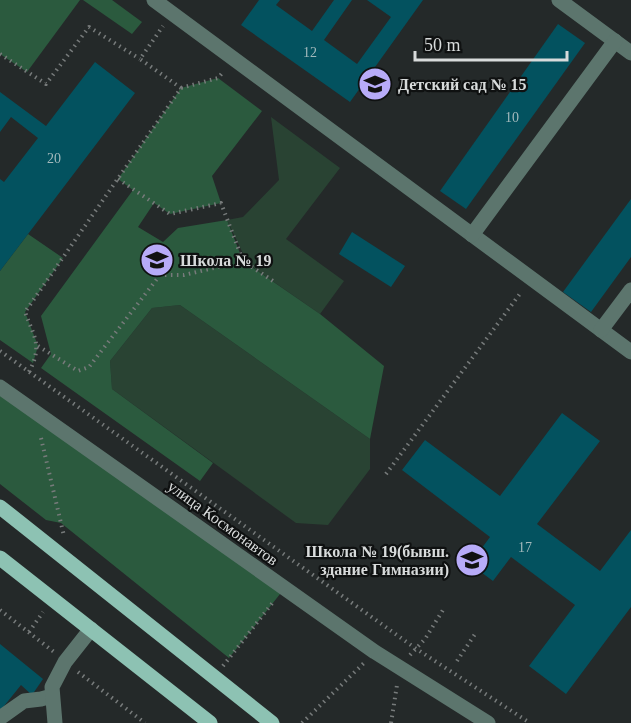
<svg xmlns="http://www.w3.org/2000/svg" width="631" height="723" font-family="'Times New Roman',serif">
  <rect width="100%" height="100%" fill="#242929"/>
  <g fill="#294333">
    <polygon points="271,117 340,168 286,239 344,281 320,314 248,264 227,220 243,217 279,180"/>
    <polygon points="180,305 370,439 370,469 328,525 296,523 112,389 110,361 152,308"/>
  </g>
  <g fill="#2b5a3e">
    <polygon points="0,0 80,0 27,72 0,54"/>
    <polygon points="83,0 112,0 142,22 132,34"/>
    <polygon points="218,78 262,111 212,176 221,203 170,214 154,203 138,227 163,242 178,228 227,220 243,261 320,314 384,366 370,439 180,305 152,308 110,361 112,389 213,463 200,481 41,368 51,354 41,316 133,190 118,179 181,88"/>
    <polygon points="28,234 63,258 25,312 38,346 33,363 0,340 0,271"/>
    <polygon points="0,387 284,589 229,658 61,523 46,520 0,484"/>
  </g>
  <g fill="#03525f">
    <polygon points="259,0 280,0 276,5 312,31 334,0 352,0 324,40 357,64 391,17 367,0 423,0 350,102 241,25"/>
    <polygon points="558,24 585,43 466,209 440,191"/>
    <polygon points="95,62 135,93 0,271 0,179 4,182 38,138 11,117 0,132 0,92 46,126"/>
    <polygon points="631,199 631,257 591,312 563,292"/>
    <polygon points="352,232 405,266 391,287 339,254"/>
    <polygon points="562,413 600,441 537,524 600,571 631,530 631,607 566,694 529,666 575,605 511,557 493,581 470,564 490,537 402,470 425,440 500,496"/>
    <polygon points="0,644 43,679 32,695 21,685 0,711"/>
  </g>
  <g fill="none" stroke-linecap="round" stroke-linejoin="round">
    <g stroke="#777b7b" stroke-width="4" stroke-dasharray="1.5 4.5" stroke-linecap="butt">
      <polyline points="0,54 46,84 89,27 140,59"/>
      <polyline points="181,88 218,78 224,71"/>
      <polyline points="118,179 170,214 221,203 243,261"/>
      <polyline points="38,346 78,371 89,367 160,275 184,275 243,261 276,283"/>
      <polyline points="0,351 415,648 530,723"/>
      <path d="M 29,372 C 43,345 34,337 25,312 L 181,88 L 140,59 L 163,26"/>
      <polyline points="41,438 64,536"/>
      <polyline points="386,474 522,291"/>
      <polyline points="0,610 54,652"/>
      <polyline points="29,632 43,612"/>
      <polyline points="410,655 425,639 443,610"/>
      <polyline points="457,661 475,634"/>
      <polyline points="223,666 274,601"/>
      <polyline points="78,672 145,723"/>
      <polyline points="302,723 364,663"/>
      <polyline points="391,723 397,685"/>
    </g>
    <g stroke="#5c756d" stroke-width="15">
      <polyline points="154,0 631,352"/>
      <polyline points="559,0 631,53"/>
      <polyline points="472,235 615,41"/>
      <polyline points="601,330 631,290"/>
      <polyline points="0,387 375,652 488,723"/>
      <polyline points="0,718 24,701 41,699 52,696"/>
      <polyline points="55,723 52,687 65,662 91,629"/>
    </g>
    <g stroke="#8dc2b3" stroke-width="15">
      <polyline points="0,507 272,723"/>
      <polyline points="0,558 210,723"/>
    </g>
  </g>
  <defs>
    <g id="school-disc" transform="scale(1.725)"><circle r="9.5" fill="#b7abf8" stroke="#0f1111"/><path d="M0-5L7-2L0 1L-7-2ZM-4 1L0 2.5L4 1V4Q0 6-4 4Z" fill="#111"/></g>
  </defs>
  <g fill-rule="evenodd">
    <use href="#school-disc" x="375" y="84"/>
    <use href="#school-disc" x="157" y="260"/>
    <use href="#school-disc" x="472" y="560"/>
  </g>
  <g text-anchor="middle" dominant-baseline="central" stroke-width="4.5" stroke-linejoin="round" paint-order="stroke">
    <g font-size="14" fill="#a3b9bc">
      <text x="310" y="52">12</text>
      <text x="512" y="117">10</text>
      <text x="54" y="158">20</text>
      <text x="525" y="547">17</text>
    </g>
    <g font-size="16" font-weight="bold" fill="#d8dbdb" stroke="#0f1111" text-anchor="start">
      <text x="398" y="84">Детский сад № 15</text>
      <text x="180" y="260">Школа № 19</text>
      <text x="449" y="551" text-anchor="end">Школа № 19(бывш.<tspan x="449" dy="18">здание Гимназии)</tspan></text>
    </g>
    <g font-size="16" fill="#d8dbdb" stroke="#0f1111">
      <text transform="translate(223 523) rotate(36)">улица Космонавтов</text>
    </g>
  </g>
  <path d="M415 51v9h152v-9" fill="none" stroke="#d8dbdb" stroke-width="3"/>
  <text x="424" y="51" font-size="18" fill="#d8dbdb" stroke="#0f1111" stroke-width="4.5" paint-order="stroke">50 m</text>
</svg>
